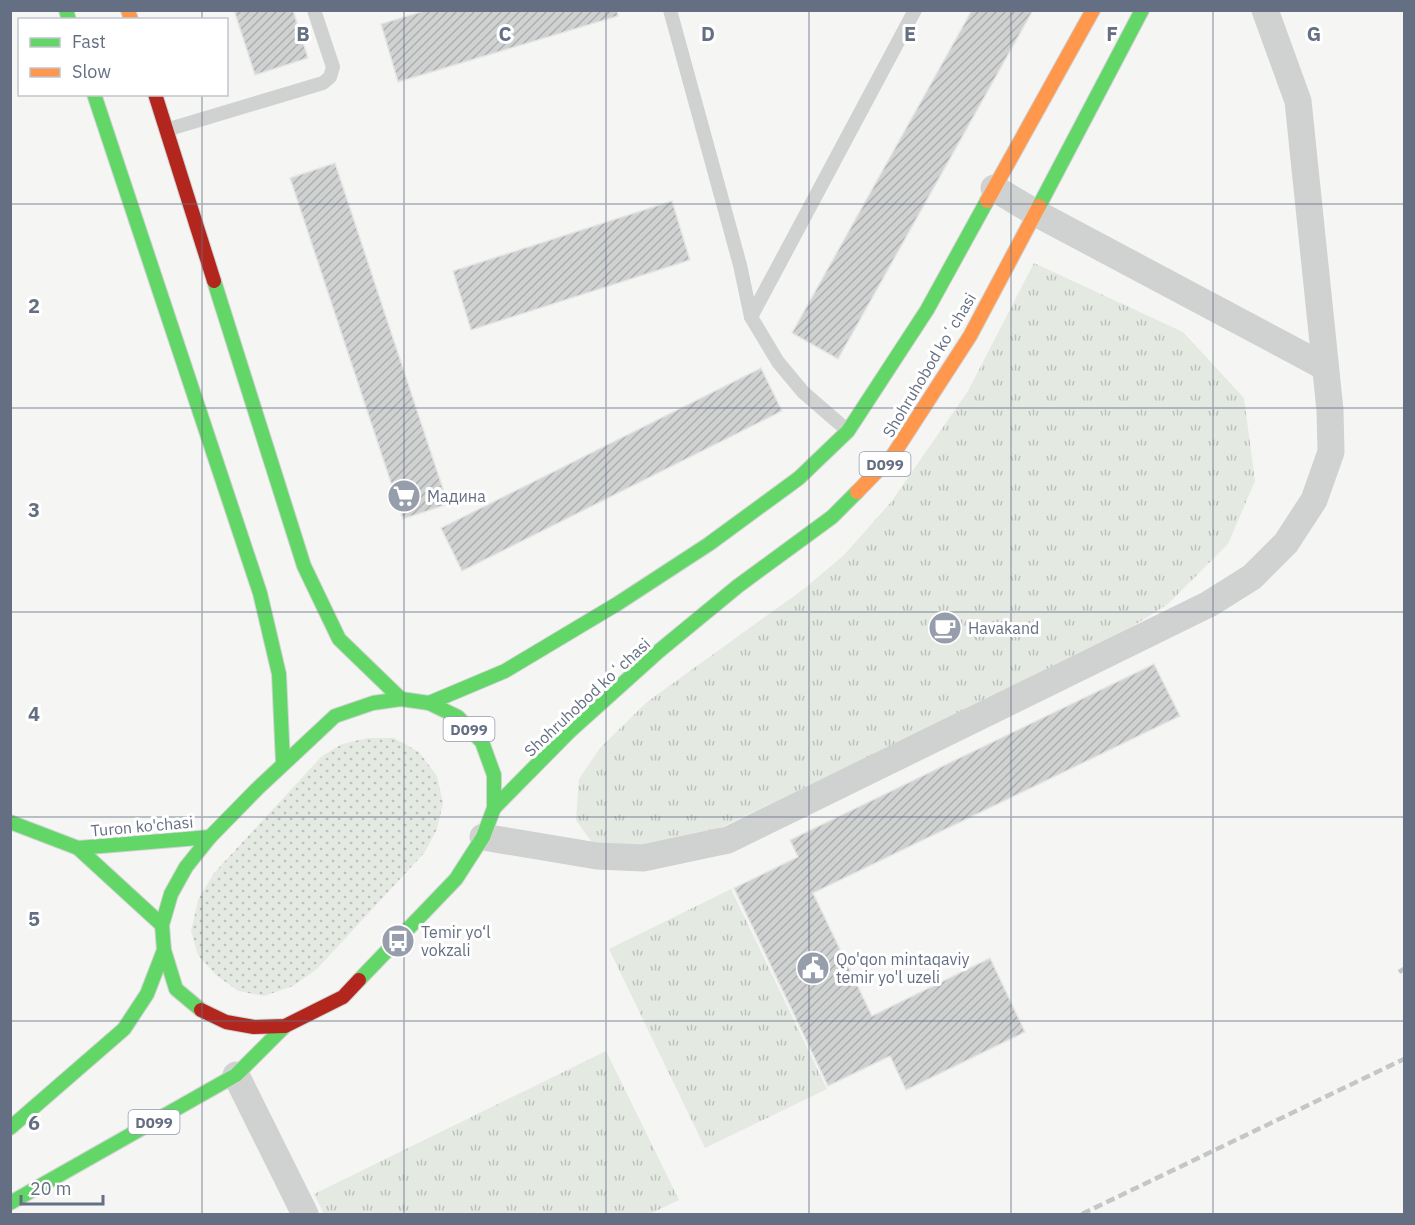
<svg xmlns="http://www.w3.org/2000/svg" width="1415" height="1225" font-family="'IBM Plex Sans',sans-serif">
  <defs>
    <pattern id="grass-dots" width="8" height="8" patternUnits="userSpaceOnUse" patternTransform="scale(1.5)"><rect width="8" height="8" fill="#e4e9e2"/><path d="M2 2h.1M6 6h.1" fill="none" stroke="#bcc1bd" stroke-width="1.8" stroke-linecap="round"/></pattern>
    <pattern id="park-tufts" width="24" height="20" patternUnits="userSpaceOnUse" patternTransform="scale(1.5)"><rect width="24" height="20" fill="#e4e9e2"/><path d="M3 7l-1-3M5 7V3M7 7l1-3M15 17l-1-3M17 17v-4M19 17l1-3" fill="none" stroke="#bcc1bd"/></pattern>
    <pattern id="building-hatch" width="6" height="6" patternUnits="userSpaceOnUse" patternTransform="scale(1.5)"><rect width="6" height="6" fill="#d0d2d2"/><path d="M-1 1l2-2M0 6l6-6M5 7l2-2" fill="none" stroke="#acafb0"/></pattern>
  </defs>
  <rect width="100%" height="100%" fill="#f5f6f4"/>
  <polygon fill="url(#grass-dots)" points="367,738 394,738 419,752 437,776 443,803 437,829 425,852 317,969 293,986 264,996 238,991 216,975 198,955 191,931 198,900 214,873 322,756 342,744"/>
  <g fill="url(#park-tufts)">
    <polygon points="1034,263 1183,332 1244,398 1255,481 1228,544 1168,604 1065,669 807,786 697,839 625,853 593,844 576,820 579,779 600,748 647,702 805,588 844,555 891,502 968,391"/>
    <polygon points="731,889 827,1089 705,1148 609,949"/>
    <polygon points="606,1051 679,1200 650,1214 324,1214 314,1194"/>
  </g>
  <g fill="url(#building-hatch)" stroke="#e4e5e4" stroke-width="1.5">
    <polygon points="234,10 293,10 308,58 255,75"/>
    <polygon points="427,10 617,10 618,16 398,82 381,24"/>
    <polygon points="972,10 1033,10 838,359 792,333"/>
    <polygon points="335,163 448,504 403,519 290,178"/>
    <polygon points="672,201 690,260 471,330 453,271"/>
    <polygon points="761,368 782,411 462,571 441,528"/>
    <polygon points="1154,664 1180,716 813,893 872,1016 990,958 1025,1032 906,1090 890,1056 828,1086 734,888 798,857 790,840"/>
  </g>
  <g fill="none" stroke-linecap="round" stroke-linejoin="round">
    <g stroke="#d2d3d4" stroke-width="16">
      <g id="fast">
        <polyline points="66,10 69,20"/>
        <polyline points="94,94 260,593 279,674 283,763"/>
        <polyline points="1039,206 1142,10"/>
        <polyline points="214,281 304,566 339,639 401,699"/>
        <polyline points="429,703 505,671 617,604 709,544 799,478 848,431 927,310 987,201"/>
        <polyline points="494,808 570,731 659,651 738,586 832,517 857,492"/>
        <polyline points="10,822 78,848 162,925"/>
        <polyline points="78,848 210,837"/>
        <polyline points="359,980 456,879 483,837 494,808 494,775 482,742 458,717 429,703 401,699"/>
        <polyline points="201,1010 176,989 164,950 162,925 171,894 186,867 210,837 257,789 335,716 373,703 401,699"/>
        <polyline points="10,1128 124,1029 147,994 164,950"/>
        <polyline points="10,1203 236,1075 285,1026"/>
      </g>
    </g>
    <g stroke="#d2d3d4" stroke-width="16">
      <g id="slow">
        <polyline points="128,10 131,20"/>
        <polyline points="987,201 1093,10"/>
        <polyline points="857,492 893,455 970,336 1039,206"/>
      </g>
    </g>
    <g stroke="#d2d3d4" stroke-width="16">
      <g id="jam">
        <polyline points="155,94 214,281"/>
        <polyline points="201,1010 226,1022 254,1027 285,1026 343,997 359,980"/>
      </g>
    </g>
    <g stroke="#d0d1d1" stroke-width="14">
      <polyline points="670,10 740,265 751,317 778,362 803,392 848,431"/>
      <polyline points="166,130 323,83 330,77 333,67 314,10"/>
      <polyline points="751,317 915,10"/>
    </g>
    <g stroke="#d0d1d1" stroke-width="27">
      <polyline points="994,188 1034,212 1325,367"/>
      <polyline points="483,837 597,856 643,858 728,840 1209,604 1252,577 1286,543 1314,500 1331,452 1330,410 1298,101 1265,10"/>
      <polyline points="236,1075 305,1214"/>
    </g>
    <use href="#fast" stroke="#63d668" stroke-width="14"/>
    <use href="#slow" stroke="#ff974d" stroke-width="14"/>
    <use href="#jam" stroke="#b3261e" stroke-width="14"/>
    <g stroke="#c5c6c7" stroke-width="4.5" stroke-dasharray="9 4.5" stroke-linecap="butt">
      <polyline points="1399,972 1404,969"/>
      <polyline points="1082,1214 1404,1059"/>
    </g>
  </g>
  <path fill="none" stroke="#656f84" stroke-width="1.5" stroke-opacity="0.55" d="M 202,10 L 202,20M 404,10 L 404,1214M 606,10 L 606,1214M 809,10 L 809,1214M 1011,10 L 1011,1214M 1213,10 L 1213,1214M 202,94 L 202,1214M 10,204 L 1404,204M 10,408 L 1404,408M 10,612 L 1404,612M 10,817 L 1404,817M 10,1021 L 1404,1021"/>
  <defs>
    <g id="supermarket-disc" transform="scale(1.725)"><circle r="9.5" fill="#979eab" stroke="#fff"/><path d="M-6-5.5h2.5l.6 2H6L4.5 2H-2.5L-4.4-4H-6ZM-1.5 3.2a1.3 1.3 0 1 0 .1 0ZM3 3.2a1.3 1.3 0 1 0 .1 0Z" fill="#fff"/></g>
    <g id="cafe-disc" transform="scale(1.725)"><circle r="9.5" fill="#979eab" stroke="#fff"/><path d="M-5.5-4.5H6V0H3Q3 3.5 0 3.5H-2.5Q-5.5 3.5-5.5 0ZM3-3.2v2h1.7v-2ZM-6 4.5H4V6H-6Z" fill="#fff"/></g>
    <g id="bus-disc" transform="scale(1.725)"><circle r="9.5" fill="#979eab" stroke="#fff"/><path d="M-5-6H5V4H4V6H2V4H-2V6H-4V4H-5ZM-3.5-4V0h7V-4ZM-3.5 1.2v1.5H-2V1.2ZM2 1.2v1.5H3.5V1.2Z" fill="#fff"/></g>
    <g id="civic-disc" transform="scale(1.725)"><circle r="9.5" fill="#979eab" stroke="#fff"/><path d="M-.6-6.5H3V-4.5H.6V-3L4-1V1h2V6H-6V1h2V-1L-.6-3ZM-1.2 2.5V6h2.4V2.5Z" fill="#fff"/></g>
  </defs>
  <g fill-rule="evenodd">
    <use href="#supermarket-disc" x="404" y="496"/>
    <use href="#cafe-disc" x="945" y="628"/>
    <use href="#bus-disc" x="398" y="941"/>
    <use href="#civic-disc" x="813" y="968"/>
  </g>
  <g text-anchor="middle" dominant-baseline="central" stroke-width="6" stroke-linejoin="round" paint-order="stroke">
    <g fill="#fff" stroke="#939aa9" stroke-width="1.5">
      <rect x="859.5" y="452" width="51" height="24" rx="4.5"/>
      <rect x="443.5" y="717" width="51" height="24" rx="4.5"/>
      <rect x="128.5" y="1110" width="51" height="24" rx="4.5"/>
    </g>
    <g font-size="15" font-weight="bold" fill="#656f84">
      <text x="885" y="464">D099</text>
      <text x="469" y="729">D099</text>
      <text x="154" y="1122">D099</text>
    </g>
    <g font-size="16" fill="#656f84" stroke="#fff">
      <text transform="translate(929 365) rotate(-59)">Shohruhobod koʻchasi</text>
      <text transform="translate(587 697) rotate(-43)">Shohruhobod koʻchasi</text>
      <text transform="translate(142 826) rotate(-5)">Turon ko'chasi</text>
    </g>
    <g font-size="16" fill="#656f84" stroke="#fff" text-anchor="start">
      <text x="427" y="496">Мадина</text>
      <text x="968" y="628">Havakand</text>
      <text x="421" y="932">Temir yo‘l<tspan x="421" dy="18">vokzali</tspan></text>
      <text x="836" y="959">Qo'qon mintaqaviy<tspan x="836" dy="18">temir yo'l uzeli</tspan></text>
    </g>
  </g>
  <g font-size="20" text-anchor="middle" font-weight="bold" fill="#656f84" stroke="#fff" stroke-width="6" stroke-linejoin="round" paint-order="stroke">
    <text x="303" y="41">B</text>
    <text x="505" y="41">C</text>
    <text x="708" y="41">D</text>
    <text x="910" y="41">E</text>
    <text x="1112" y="41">F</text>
    <text x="1314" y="41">G</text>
    <text x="34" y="313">2</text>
    <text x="34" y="517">3</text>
    <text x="34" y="721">4</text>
    <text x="34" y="926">5</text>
    <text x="34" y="1130">6</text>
  </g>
  <rect width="1415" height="1225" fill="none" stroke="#656f84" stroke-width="24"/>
  <rect x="18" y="18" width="210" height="78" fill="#ffffff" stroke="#c1c5ce" stroke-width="1.5"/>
  <rect x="30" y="38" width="30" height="9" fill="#63d668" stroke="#c1c5ce" stroke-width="1.5"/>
  <text x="72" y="48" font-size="18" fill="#656f84">Fast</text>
  <rect x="30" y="68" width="30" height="9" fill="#ff974d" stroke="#c1c5ce" stroke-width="1.5"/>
  <text x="72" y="78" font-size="18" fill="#656f84">Slow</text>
  <path d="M21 1195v9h82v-9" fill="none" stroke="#656f84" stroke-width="3"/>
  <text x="30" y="1195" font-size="18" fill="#656f84" stroke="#ffffff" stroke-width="4.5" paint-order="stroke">20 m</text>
</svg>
